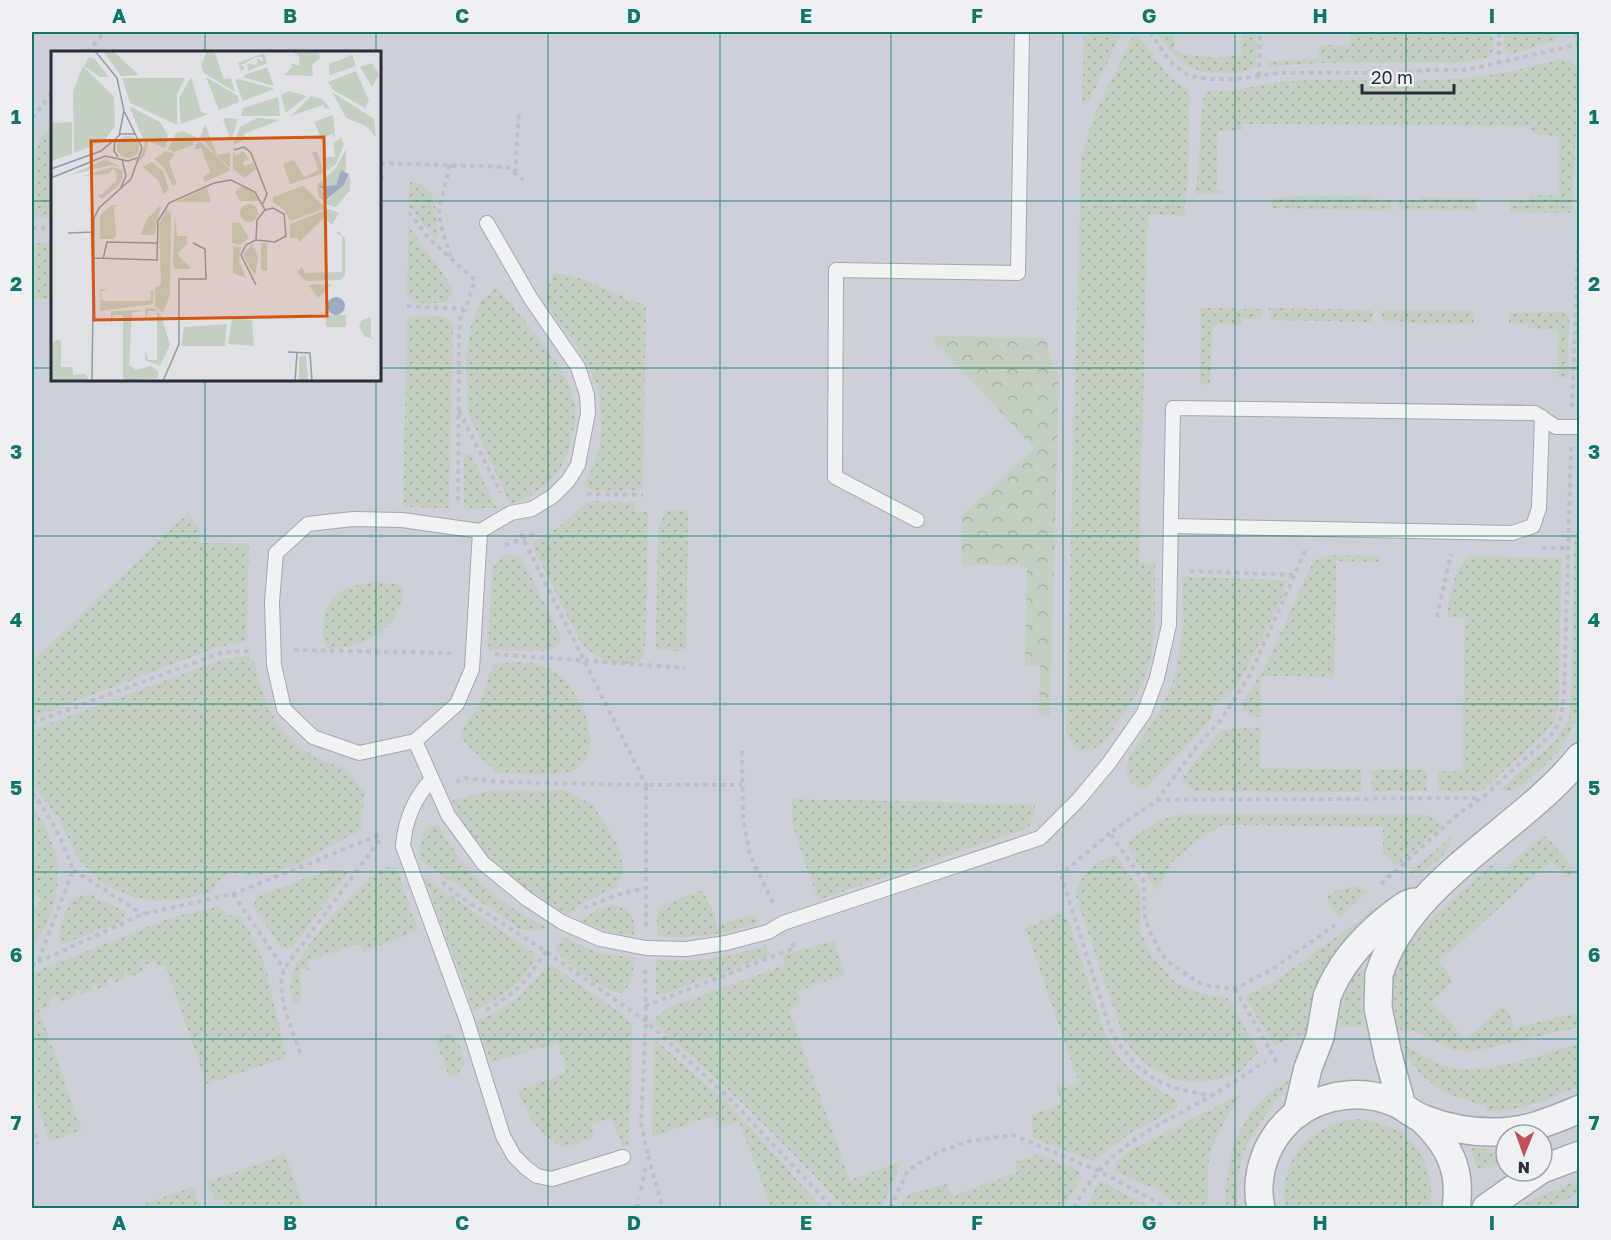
<svg xmlns="http://www.w3.org/2000/svg" width="1611" height="1240" font-family="'Golos Text',sans-serif">
  <defs>
    <pattern id="grass-dots" width="8" height="8" patternUnits="userSpaceOnUse" patternTransform="scale(1.5)"><rect width="8" height="8" fill="#c3cfc1"/><path d="M2 2h.1M6 6h.1" fill="none" stroke="#a8b2a7" stroke-width="1.8" stroke-linecap="round"/></pattern>
    <pattern id="forest-crowns" width="20" height="18" patternUnits="userSpaceOnUse" patternTransform="scale(1.5)"><rect width="20" height="18" fill="#c3cfc1"/><path d="M2 6a3 3 0 1 1 6 0M12 15a3 3 0 1 1 6 0" fill="none" stroke="#a8b2a7"/></pattern>
  </defs>
  <rect width="100%" height="100%" fill="#dfe1e7"/>
  <path fill="#cdd0d8" fill-rule="evenodd" d="M 32,32 L 1579,32 L 1579,1208 L 32,1208 ZM 52,52 L 380,52 L 380,380 L 52,380 ZM 1506,1135 L 1542,1135 L 1542,1171 L 1506,1171 Z"/>
  <g fill="url(#grass-dots)">
    <polygon points="1084,32 1122,32 1087,105 1082,104"/>
    <path d="M 1157,32 L 1174,32 L 1174,50 C 1192,57 1224,61 1241,54 L 1242,32 L 1257,32 L 1256,67 C 1248,72 1234,73 1224,73 C 1189,74 1175,60 1157,32 Z"/>
    <path d="M 1350,32 L 1493,32 L 1493,55 C 1473,65 1445,62 1424,62 C 1372,63 1321,60 1270,67 L 1266,62 L 1319,58 L 1318,50 L 1321,45 L 1349,46 Z"/>
    <polygon points="1504,32 1563,32 1554,41 1512,54 1505,52"/>
    <path d="M 1133,36 L 1138,36 L 1167,74 L 1190,90 L 1189,165 L 1184,216 L 1149,214 L 1147,235 L 1139,562 L 1155,563 C 1154,604 1160,652 1139,690 C 1133,702 1124,714 1116,725 C 1105,743 1100,752 1077,750 L 1066,732 L 1081,159 L 1093,117 Z"/>
    <polygon points="1562,59 1570,60 1578,67 1573,198 1573,209 1570,213 1510,212 1510,201 1529,201 1529,195 1559,195 1559,136 1533,134 1530,126 1243,124 1243,130 1218,131 1217,190 1225,191 1224,193 1196,194 1203,99 1208,91 1230,91 1278,82 1315,80 1416,81 1468,78 1509,72"/>
    <polygon points="52,127 52,218 32,217 32,158 42,137"/>
    <path d="M 410,182 C 443,186 433,214 438,237 L 435,239 L 409,206 Z"/>
    <polygon points="1294,196 1370,196 1371,199 1391,200 1391,211 1271,208 1272,198"/>
    <polygon points="1421,197 1479,198 1481,201 1477,201 1476,211 1398,210 1400,200 1420,200"/>
    <polygon points="408,225 453,288 453,294 445,303 416,303 407,299"/>
    <rect x="32" y="243" width="20" height="56"/>
    <path d="M 553,273 L 574,276 L 646,306 L 643,490 L 593,491 L 584,484 C 612,438 606,388 576,345 C 569,334 552,316 548,303 C 545,292 549,283 553,273 Z"/>
    <path d="M 496,286 C 519,315 566,365 574,400 C 577,415 574,431 570,445 C 561,478 541,492 511,505 L 469,415 L 467,398 L 466,356 L 471,325 L 481,301 Z"/>
    <polygon points="1201,308 1263,309 1261,319 1242,319 1242,325 1212,325 1210,384 1200,385"/>
    <polygon points="1269,308 1373,310 1372,322 1271,320"/>
    <polygon points="1381,310 1474,311 1474,324 1402,323 1402,321 1382,320"/>
    <polygon points="1563,312 1569,316 1567,375 1565,378 1558,378 1558,330 1528,328 1528,324 1509,324 1509,313"/>
    <polygon points="441,316 447,318 453,323 449,508 403,507 407,317"/>
    <polygon points="468,453 471,454 497,508 464,509 464,456"/>
    <path d="M 593,501 L 635,502 L 635,511 L 648,512 L 645,652 L 641,661 C 619,668 595,659 581,643 L 533,547 L 533,543 L 560,526 L 586,503 Z"/>
    <polygon points="666,510 688,510 686,651 656,650 658,529"/>
    <polygon points="188,513 199,527 199,543 249,544 246,641 215,648 32,718 32,661"/>
    <path d="M 1579,527 L 1579,712 C 1565,751 1546,766 1514,791 L 1500,790 L 1556,740 L 1569,719 L 1572,677 L 1574,549 L 1576,533 Z"/>
    <path d="M 512,554 L 521,557 L 560,633 C 563,642 557,648 549,651 L 488,650 L 492,567 L 503,557 Z"/>
    <polygon points="1332,555 1381,556 1381,562 1336,561 1334,677 1261,676 1261,718 1251,715 1242,709 1243,702 1267,663 1311,566 1319,558"/>
    <path d="M 1467,556 L 1562,558 L 1558,709 L 1552,725 L 1546,732 L 1482,791 L 1438,791 L 1438,771 L 1462,771 L 1465,618 L 1448,617 C 1449,594 1453,576 1467,556 Z"/>
    <path d="M 1182,577 L 1280,580 L 1285,580 L 1286,585 C 1272,621 1253,660 1232,692 C 1222,706 1214,694 1211,719 L 1146,789 C 1129,788 1124,773 1128,759 C 1143,735 1161,713 1171,687 C 1184,653 1182,613 1182,577 Z"/>
    <path d="M 378,583 L 397,584 L 404,588 C 402,628 365,649 327,648 C 316,632 326,597 345,589 C 355,584 367,583 378,583 Z"/>
    <path d="M 248,657 L 254,661 C 263,704 277,734 315,757 C 324,763 339,765 345,769 C 352,774 358,785 364,791 L 361,830 L 297,864 L 278,871 L 249,877 L 240,873 L 228,874 L 217,882 L 213,892 L 174,901 L 148,901 L 114,890 L 99,880 L 77,857 L 57,816 L 32,783 L 32,730 L 226,658 Z"/>
    <path d="M 512,662 C 530,662 546,664 560,676 C 582,694 609,755 572,771 C 557,777 516,773 498,773 L 468,746 L 461,736 L 462,729 L 479,706 L 493,664 Z"/>
    <polygon points="1261,727 1260,768 1361,770 1361,792 1194,791 1183,783 1182,778 1221,730"/>
    <polygon points="1372,770 1427,770 1427,791 1371,791"/>
    <path d="M 565,790 L 592,805 L 597,811 C 612,836 632,856 617,887 L 580,905 L 567,914 C 530,891 495,870 470,834 C 463,824 458,812 452,801 L 488,791 Z"/>
    <polygon points="792,799 1035,804 1035,815 1028,828 818,900 792,823"/>
    <path d="M 32,807 C 67,852 66,902 32,947 L 32,905 L 37,907 L 41,900 L 32,890 Z"/>
    <polygon points="1185,814 1429,815 1442,825 1396,866 1383,853 1383,827 1222,825 1197,841 1171,863 1157,891 1129,850 1129,841 1161,819"/>
    <path d="M 438,825 C 454,852 473,878 498,898 C 513,909 530,918 547,928 L 529,931 L 520,929 L 419,859 L 420,844 L 426,828 Z"/>
    <path d="M 1452,836 C 1451,853 1425,875 1409,873 Z"/>
    <polygon points="1542,836 1548,838 1576,872 1571,877 1567,877 1551,861 1439,962 1451,977 1452,982 1432,1002 1466,1040 1501,1008 1508,1009 1515,1028 1579,1012 1579,1027 1470,1052 1453,1050 1414,1031 1397,1029 1394,1004 1395,986 1393,986 1393,981 1403,953 1415,933 1492,864 1499,873"/>
    <path d="M 1114,856 L 1118,858 L 1140,890 L 1141,932 L 1152,957 L 1175,982 L 1198,993 L 1228,998 L 1259,1052 C 1251,1058 1246,1067 1239,1072 C 1235,1075 1226,1076 1221,1078 C 1183,1090 1147,1073 1125,1041 L 1076,897 C 1077,878 1095,861 1114,856 Z"/>
    <path d="M 386,867 L 394,868 L 398,872 L 418,931 L 364,951 L 358,944 L 309,961 L 309,970 L 301,970 L 301,1003 L 294,1003 C 291,994 289,985 292,976 C 301,946 359,882 386,867 Z"/>
    <polygon points="330,869 349,871 292,948 281,947 253,907 256,897"/>
    <path d="M 424,877 L 534,953 L 535,957 C 526,982 497,1000 474,1011 Z"/>
    <polygon points="1355,886 1368,892 1339,918 1328,903 1328,896 1337,890"/>
    <path d="M 702,890 L 711,907 L 717,926 L 755,914 L 758,923 C 725,934 694,939 658,937 C 658,926 654,913 663,905 Z"/>
    <polygon points="89,894 123,910 125,918 115,924 62,944 57,939 68,904 73,899"/>
    <path d="M 611,905 C 630,907 636,917 634,935 L 609,932 L 580,921 L 598,909 Z"/>
    <path d="M 1375,905 L 1373,915 L 1309,1035 C 1297,1033 1284,1041 1275,1046 L 1247,1001 L 1246,998 L 1247,995 L 1272,983 L 1360,920 Z"/>
    <polygon points="218,906 230,915 241,916 256,943 266,969 286,1057 207,1084 165,965 156,968 153,962 142,966 144,972 129,977 127,973 122,975 123,980 113,983 112,978 107,980 108,985 98,989 95,984 91,985 93,990 82,994 80,989 75,991 77,996 61,1002 59,996 49,999 51,1006 39,1010 82,1130 50,1141 32,1089 32,973 170,918"/>
    <path d="M 1056,914 L 1065,916 L 1068,919 L 1107,1039 C 1128,1074 1144,1079 1176,1100 L 1178,1104 L 1176,1109 L 1128,1135 L 1093,1161 L 1033,1138 L 1032,1115 L 1062,1103 L 1056,1086 L 1061,1084 L 1063,1089 L 1079,1082 L 1025,928 Z"/>
    <path d="M 563,937 L 595,952 L 634,958 C 633,974 634,984 621,993 C 607,992 558,961 555,947 Z"/>
    <path d="M 834,940 L 844,974 L 797,992 L 801,1003 L 789,1010 L 850,1180 L 902,1161 L 881,1208 L 845,1208 C 784,1144 723,1081 654,1024 L 656,1018 L 667,1008 L 786,965 L 782,956 Z"/>
    <path d="M 766,945 L 770,955 L 661,995 L 656,994 L 656,960 C 698,962 727,958 766,945 Z"/>
    <path d="M 548,965 L 553,966 L 625,1016 L 632,1025 L 629,1145 L 623,1147 L 611,1118 L 591,1125 L 594,1137 L 564,1148 C 539,1135 527,1116 518,1090 L 566,1073 L 558,1043 L 491,1062 L 475,1022 L 501,1009 L 520,995 Z"/>
    <path d="M 1361,970 L 1366,971 L 1369,976 L 1365,976 C 1361,993 1362,1010 1364,1027 L 1338,1027 C 1340,1013 1348,976 1361,970 Z"/>
    <path d="M 451,1034 C 460,1039 463,1055 464,1065 L 457,1075 L 449,1077 L 435,1039 Z"/>
    <polygon points="654,1039 733,1108 822,1208 771,1208 739,1121 719,1127 714,1117 700,1120 652,1137"/>
    <path d="M 1579,1044 L 1579,1086 C 1548,1100 1521,1112 1486,1111 L 1485,1105 C 1448,1097 1418,1083 1403,1045 C 1418,1051 1432,1063 1448,1067 C 1484,1077 1543,1053 1579,1044 Z"/>
    <path d="M 1292,1078 C 1260,1127 1233,1144 1238,1208 L 1226,1208 C 1224,1165 1236,1119 1272,1091 C 1278,1086 1285,1082 1292,1078 Z"/>
    <path d="M 1241,1095 C 1228,1116 1214,1136 1209,1160 C 1206,1177 1209,1193 1208,1208 L 1181,1208 L 1156,1189 L 1114,1171 L 1113,1166 L 1124,1154 L 1231,1099 Z"/>
    <path d="M 1357,1119 C 1407,1122 1437,1158 1430,1208 L 1286,1208 C 1276,1162 1311,1123 1357,1119 Z"/>
    <polygon points="1473,1148 1506,1151 1506,1161 1482,1169 1478,1168 1471,1150"/>
    <polygon points="285,1154 304,1208 225,1208 223,1199 215,1200 207,1182"/>
    <polygon points="1039,1154 1079,1171 1081,1177 1063,1208 901,1208 906,1195 947,1184 952,1196 1018,1172 1015,1162"/>
    <polygon points="1579,1180 1578,1195 1545,1208 1518,1208 1538,1197"/>
    <polygon points="1099,1181 1153,1208 1087,1208"/>
    <polygon points="192,1187 202,1208 132,1208"/>
  </g>
  <polygon fill="url(#forest-crowns)" points="932,336 1045,338 1055,371 1059,377 1050,717 1039,716 1040,666 1025,666 1027,566 962,565 962,515 1034,448 940,347 937,350"/>
  <g fill="none" stroke-linecap="round" stroke-linejoin="round">
    <g stroke="#a5a8b0" stroke-width="16">
      <g id="lane">
        <polyline points="487,223 531,299 578,367 587,395 588,413 578,465 568,481 553,496 532,509 511,513 480,531 472,669 457,704 415,741 448,815 483,863 527,899 562,922 600,939 646,948 686,949 726,943 768,932 783,923 1040,838 1079,799 1109,763 1144,713 1157,678 1169,625 1173,408 1535,413 1556,427 1580,427"/>
        <polyline points="917,520 835,477 836,270 1018,273 1022,32"/>
        <polyline points="1171,526 1512,533 1533,526 1539,508 1542,417"/>
        <polyline points="415,741 359,753 313,737 284,709 274,665 272,602 276,553 308,524 353,519 402,520 480,531"/>
        <path d="M 432,779 C 415,797 405,821 403,846 L 467,1021 L 503,1136 L 514,1156 L 526,1168 L 537,1176 L 552,1179 L 623,1157"/>
      </g>
    </g>
    <g stroke="#a5a8b0" stroke-width="30">
      <g id="street">
        <path d="M 1379,975 C 1407,881 1521,831 1580,757"/>
        <path d="M 1327,997 C 1339,965 1360,941 1387,919 C 1395,913 1405,903 1415,902"/>
        <polyline points="1388,1055 1402,1106"/>
        <polyline points="1297,1114 1308,1068"/>
        <path d="M 1422,1119 C 1449,1145 1462,1170 1456,1208"/>
        <polyline points="1542,1169 1580,1155"/>
        <path d="M 1261,1208 C 1255,1183 1262,1155 1277,1134 C 1304,1097 1354,1085 1396,1103 C 1406,1108 1414,1116 1424,1119 C 1444,1127 1470,1132 1492,1132 C 1524,1133 1551,1121 1580,1109"/>
        <polyline points="1486,1208 1539,1171"/>
      </g>
    </g>
    <g stroke="#bdbfc5" stroke-width="4" stroke-dasharray="4.5 4.5" stroke-linecap="butt">
      <polyline points="1150,32 1168,59 1178,68 1189,76 1210,79 1237,79 1278,73 1386,73 1429,70 1466,70 1580,44"/>
      <polyline points="1575,32 1580,46"/>
      <polyline points="87,52 105,32"/>
      <polyline points="1499,64 1499,32"/>
      <polyline points="1259,76 1260,32"/>
      <polyline points="32,118 52,93"/>
      <polyline points="380,163 507,167 526,182"/>
      <polyline points="450,165 439,209 441,226 451,258"/>
      <polyline points="515,173 519,110"/>
      <polyline points="380,176 387,181"/>
      <polyline points="409,212 429,239 475,280 465,310 461,313 459,335 458,505"/>
      <polyline points="32,228 52,228"/>
      <polyline points="407,306 464,309"/>
      <polyline points="1572,407 1580,205"/>
      <polyline points="459,411 501,493"/>
      <polyline points="587,494 643,495"/>
      <polyline points="505,545 523,539 539,531"/>
      <polyline points="1542,548 1568,548"/>
      <polyline points="1305,551 1250,675 1220,721 1198,745 1157,800 1110,833 1144,882 1145,918 1150,932 1158,948 1167,961 1197,982 1210,986 1235,989 1274,968 1335,925"/>
      <polyline points="1190,571 1294,575"/>
      <polyline points="1437,617 1451,554"/>
      <polyline points="294,650 451,653"/>
      <polyline points="495,654 685,668"/>
      <polyline points="32,723 223,652 253,651"/>
      <polyline points="742,751 743,819 750,855 773,903"/>
      <polyline points="456,782 465,778 499,782 646,785 520,532"/>
      <path d="M 32,793 C 51,817 63,841 73,870 L 38,962 L 32,965"/>
      <polyline points="1157,800 1480,798"/>
      <polyline points="1110,833 1064,872 1062,878 1110,1029 1118,1043 1136,1065 1154,1079 1175,1088 1210,1096"/>
      <polyline points="73,870 143,914"/>
      <polyline points="442,882 459,896 536,945 646,1021 727,1096 833,1208"/>
      <polyline points="1381,884 1457,815 1482,798 1552,734 1560,721 1564,697 1571,447"/>
      <polyline points="233,894 284,969"/>
      <polyline points="584,908 620,894 646,888"/>
      <polyline points="646,926 646,785 742,785"/>
      <polyline points="38,962 143,914 233,894 382,834"/>
      <polyline points="645,970 646,1021 641,1123 648,1156"/>
      <polyline points="1235,989 1270,1050"/>
      <polyline points="645,1006 795,948 792,942"/>
      <path d="M 486,1010 C 516,994 528,979 546,951"/>
      <path d="M 300,1053 C 292,1027 275,996 284,969 L 381,838"/>
      <polyline points="32,1125 38,1144"/>
      <polyline points="648,1156 663,1208"/>
      <polyline points="641,1190 646,1164"/>
      <polyline points="637,1208 639,1198"/>
      <polyline points="890,1208 908,1170 938,1152 970,1141 1013,1135 1099,1171 1155,1201 1166,1208"/>
      <path d="M 1074,1208 C 1105,1148 1150,1130 1207,1098 C 1227,1087 1246,1074 1266,1061"/>
    </g>
    <use href="#lane" stroke="#f1f2f5" stroke-width="14"/>
    <use href="#street" stroke="#f1f2f5" stroke-width="27"/>
    <g stroke="#a5a8b0" stroke-width="30" stroke-linecap="butt">
      <g id="street-bridge">
        <polyline points="1379,975 1378,1008 1388,1055"/>
        <polyline points="1308,1068 1320,1037 1327,997"/>
      </g>
    </g>
    <polyline stroke="#bdbfc5" stroke-width="4" stroke-dasharray="4.5 4.5" stroke-linecap="butt" points="1270,1050 1278,1065"/>
    <use href="#street-bridge" stroke="#f1f2f5" stroke-width="27"/>
  </g>
  <path fill="none" stroke="#0f766e" stroke-width="1.5" stroke-opacity="0.55" d="M 205,32 L 205,52M 376,32 L 376,52M 548,32 L 548,1208M 720,32 L 720,1208M 891,32 L 891,1208M 1063,32 L 1063,1208M 1235,32 L 1235,1208M 1406,32 L 1406,1208M 32,201 L 52,201M 380,201 L 1580,201M 32,368 L 52,368M 380,368 L 1580,368M 205,380 L 205,1208M 376,380 L 376,1208M 32,536 L 1580,536M 32,704 L 1580,704M 32,872 L 1580,872M 32,1039 L 1580,1039"/>
  <g transform="translate(51 51)">
    <rect width="330" height="330" fill="#dfe1e7"/>
    <path d="M 52,0 L 62,0 L 88,24 L 70,25 ZM 156,0 L 167,0 L 164,2 L 173,28 L 180,27 L 184,41 L 153,22 L 150,15 ZM 240,0 L 268,0 L 269,7 L 261,14 L 262,25 L 233,24 L 241,16 L 240,12 L 249,15 L 248,5 ZM 213,2 L 216,12 L 197,20 L 196,13 L 206,14 L 206,7 L 212,11 L 211,6 L 205,6 L 190,14 L 194,17 L 190,20 L 187,12 ZM 301,4 L 305,15 L 279,24 L 278,13 ZM 38,6 L 43,7 L 58,26 L 49,26 L 33,15 ZM 321,12 L 328,23 L 321,36 L 309,16 ZM 32,15 L 63,46 L 64,75 L 53,90 L 23,102 L 22,40 ZM 216,16 L 223,35 L 192,26 L 194,24 ZM 305,20 L 318,50 L 314,57 L 282,39 L 277,31 ZM 140,26 L 150,61 L 157,63 L 130,73 L 128,47 ZM 155,26 L 187,45 L 188,51 L 168,59 ZM 71,27 L 134,27 L 126,44 L 126,74 L 79,52 ZM 187,28 L 221,37 L 223,38 L 192,50 L 184,30 ZM 238,40 L 256,45 L 235,62 L 230,44 ZM 281,41 L 323,68 L 325,86 L 315,75 L 295,67 ZM 260,45 L 271,48 L 279,57 L 274,58 L 272,54 L 240,65 ZM 227,46 L 229,65 L 190,65 L 192,57 ZM 78,55 L 109,71 L 117,84 L 114,97 L 97,90 L 94,104 L 87,112 L 94,93 ZM 282,64 L 284,87 L 281,83 L 270,87 L 263,71 ZM 175,67 L 187,68 L 180,90 L 172,69 ZM 206,67 L 229,69 L 193,83 L 195,88 L 182,94 L 189,76 ZM 21,71 L 21,103 L 0,110 L 0,72 ZM 154,73 L 166,104 L 179,102 L 179,116 L 167,106 L 149,86 ZM 131,80 L 145,86 L 142,94 L 123,101 L 117,98 L 125,82 ZM66 96a11 11 0 1 1 22 0a11 11 0 1 1-22 0ZM 290,87 L 293,93 L 285,113 L 276,120 L 271,106 L 284,106 L 282,92 ZM 147,88 L 179,118 L 178,120 L 153,131 L 152,126 L 159,121 L 150,97 L 143,99 ZM 295,98 L 295,118 L 285,134 L 269,134 L 276,150 L 299,124 L 299,139 L 285,156 L 279,155 L 268,146 L 266,134 L 284,118 ZM 115,100 L 124,103 L 118,111 L 126,133 L 122,135 L 112,115 L 103,108 ZM 192,100 L 198,108 L 192,111 L 193,115 L 202,112 L 205,118 L 194,127 L 182,118 L 182,101 L 185,105 ZM 266,100 L 273,122 L 239,133 L 232,113 L 243,109 L 253,126 L 268,119 L 261,102 ZM 55,108 L 71,117 L 60,114 L 19,124 ZM 101,111 L 112,120 L 118,138 L 113,144 L 107,129 L 92,116 ZM 61,116 L 72,119 L 72,126 L 68,134 L 51,148 L 46,143 L 50,144 L 65,130 L 66,123 L 62,118 L 57,123 L 32,125 ZM 192,134 L 202,140 L 209,150 L 189,150 L 184,141 ZM 252,135 L 275,157 L 239,170 L 233,159 L 222,151 L 222,146 ZM 156,137 L 160,151 L 125,151 ZM189 162a9 9 0 1 1 18 0a9 9 0 1 1-18 0ZM 60,154 L 66,154 L 63,157 L 65,183 L 63,188 L 49,188 L 49,165 ZM 110,154 L 104,184 L 89,184 L 97,167 ZM 278,158 L 288,162 L 281,174 L 273,167 L 248,191 L 246,187 L 239,187 L 239,173 ZM 115,159 L 120,162 L 119,244 L 112,262 L 104,255 L 104,236 L 110,234 L 108,174 ZM 181,171 L 189,172 L 198,187 L 189,194 L 181,192 ZM 287,180 L 294,187 L 294,225 L 289,229 L 255,230 L 246,221 L 251,216 L 254,222 L 291,221 L 291,185 L 285,182 ZM 210,192 L 216,192 L 216,220 L 210,219 ZM 201,193 L 207,206 L 204,225 L 192,204 ZM 182,195 L 190,196 L 188,209 L 195,227 L 182,222 ZM 281,233 L 267,247 L 258,235 L 259,234 ZM 49,238 L 57,238 L 50,241 L 50,249 L 55,250 L 96,250 L 100,249 L 99,240 L 103,240 L 102,253 L 49,260 ZM 102,257 L 106,259 L 110,265 L 119,293 L 109,315 L 94,309 L 95,299 L 97,309 L 106,309 L 106,260 L 97,260 L 95,271 L 94,258 ZM 93,259 L 81,262 L 78,314 L 85,319 L 100,315 L 107,320 L 107,327 L 72,330 L 72,264 L 62,264 L 60,275 L 60,260 ZM 275,264 L 295,264 L 295,276 L 275,276 ZM 320,266 L 320,286 L 325,289 L 313,285 L 308,275 L 311,269 ZM 181,267 L 201,269 L 203,295 L 177,293 ZM 176,273 L 174,295 L 130,295 L 133,276 ZM 255,304 L 257,330 L 248,330 L 248,306 Z" fill="#c3cfc1"/>
    <path d="M 124,164 L 126,185 L 136,185 L 136,193 L 126,203 L 141,218 L 124,218 L 122,213 ZM 6,289 L 10,289 L 10,316 L 22,316 L 22,324 L 35,323 L 38,330 L 4,330 L 0,325 L 0,293 Z" fill="#c3cfc1"/>
    <path d="M 290,119 L 298,123 L 292,135 L 275,149 L 273,139 L 268,135 L 285,134 ZM276 255a9 9 0 1 1 18 0a9 9 0 1 1-18 0Z" fill="#9eacc3"/>
    <path fill="none" stroke="#9799a3" stroke-width="1.5" d="M 44,0 L 66,27 L 73,60 L 68,85M 64,89 L 63,100 L 67,106M 183,99 L 193,96 L 200,102 L 216,143 L 212,153M 0,118 L 50,100 L 70,83 L 84,83M 0,127 L 54,105 L 77,110 L 86,107M 70,136 L 75,125 L 71,108M 17,182 L 43,181M 205,189 L 224,191 L 235,185 L 233,163 L 222,157 L 214,159M 43,207 L 106,209 L 107,170 L 118,152 L 163,132 L 180,129 L 204,141 L 214,159 L 206,169 L 205,189 L 195,194 L 190,204 L 205,234M 52,208 L 56,191 L 106,192M 237,301 L 259,302 L 261,330M 41,330 L 43,167 L 48,157 L 80,128 L 91,97 L 73,60M 112,330 L 128,293 L 128,228 L 155,228 L 154,198 L 142,192M 244,330 L 246,302"/>
    <path fill="#d55511" fill-opacity="0.15" stroke="#d55511" stroke-width="3" d="M 273,86 L 276,265 L 43,269 L 40,90 Z"/>
    <rect width="330" height="330" fill="none" stroke="#2a2e3c" stroke-width="3"/>
  </g>
  <rect width="1611" height="1240" fill="none" stroke="#eef0f4" stroke-width="66"/>
  <g transform="translate(1524 1153) rotate(181)"><circle r="28" fill="#eef0f4" stroke="#a0a2aa" stroke-width="1.5"/>
  <path d="M0-4.5L10 22L0 15L-10 22Z" fill="#be5156"/>
  <text y="-9" font-size="16" font-weight="bold" text-anchor="middle" fill="#2a2e3c">N</text>
  </g>
  <path d="M1362 84v9h92v-9" fill="none" stroke="#2a2e3c" stroke-width="3"/>
  <text x="1371" y="84" font-size="18" fill="#2a2e3c" stroke="#eef0f4" stroke-width="4.5" paint-order="stroke">20 m</text>
  <rect x="33" y="33" width="1545" height="1174" fill="none" stroke="#0f766e" stroke-width="2"/>
  <g font-size="20" text-anchor="middle" font-weight="bold" fill="#0f766e">
    <text x="119" y="23">A</text>
    <text x="290" y="23">B</text>
    <text x="462" y="23">C</text>
    <text x="634" y="23">D</text>
    <text x="806" y="23">E</text>
    <text x="977" y="23">F</text>
    <text x="1149" y="23">G</text>
    <text x="1320" y="23">H</text>
    <text x="1492" y="23">I</text>
    <text x="16" y="124">1</text>
    <text x="1594" y="124">1</text>
    <text x="16" y="291">2</text>
    <text x="1594" y="291">2</text>
    <text x="16" y="459">3</text>
    <text x="1594" y="459">3</text>
    <text x="16" y="627">4</text>
    <text x="1594" y="627">4</text>
    <text x="16" y="795">5</text>
    <text x="1594" y="795">5</text>
    <text x="16" y="962">6</text>
    <text x="1594" y="962">6</text>
    <text x="16" y="1130">7</text>
    <text x="1594" y="1130">7</text>
    <text x="119" y="1230">A</text>
    <text x="290" y="1230">B</text>
    <text x="462" y="1230">C</text>
    <text x="634" y="1230">D</text>
    <text x="806" y="1230">E</text>
    <text x="977" y="1230">F</text>
    <text x="1149" y="1230">G</text>
    <text x="1320" y="1230">H</text>
    <text x="1492" y="1230">I</text>
  </g>
</svg>
